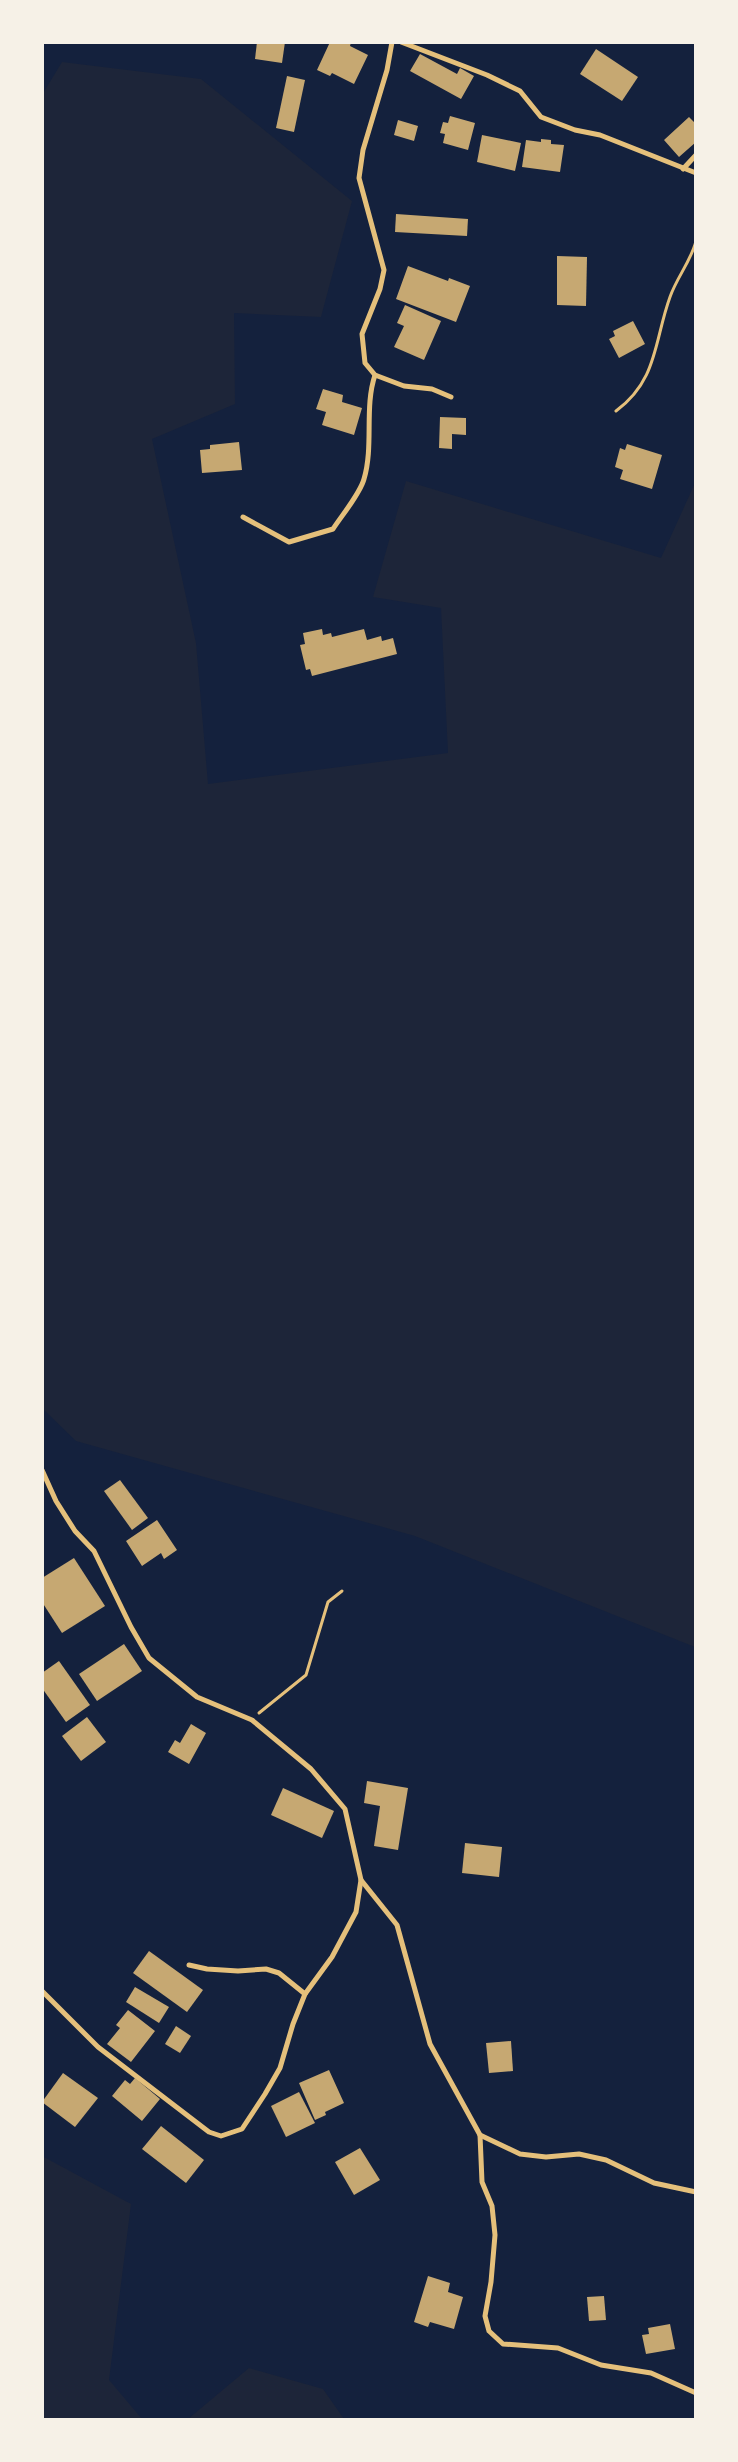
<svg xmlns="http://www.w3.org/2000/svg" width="738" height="2462" font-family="'Noto Sans',sans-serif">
  <rect width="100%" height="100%" fill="#14213d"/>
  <g fill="#1d2539">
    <polygon points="62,62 201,79 352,201 321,317 234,313 235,404 152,439 196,643 208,784 448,753 441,608 373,597 406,481 661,558 695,483 695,1647 415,1536 76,1441 43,1409 42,95"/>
    <polygon points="42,2156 131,2204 109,2380 142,2419 43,2419"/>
    <polygon points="249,2368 323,2389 344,2419 188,2419"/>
  </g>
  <g fill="#c6a872">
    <polygon points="257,42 285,42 282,63 255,59"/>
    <polygon points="330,42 351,42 350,46 368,55 354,84 332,73 330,76 317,70"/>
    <polygon points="596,49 638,77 622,101 580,74"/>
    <polygon points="420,54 457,74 460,68 474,76 461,99 410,71"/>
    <polygon points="287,76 305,80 294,132 276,128"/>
    <polygon points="450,116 475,123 468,150 443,143 445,134 440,133 443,122 448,123"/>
    <polygon points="689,117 694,122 696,121 696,142 679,157 664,140"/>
    <polygon points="398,120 418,126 414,141 394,135"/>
    <polygon points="482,135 521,143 515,171 477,162"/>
    <polygon points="541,139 551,140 551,144 564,145 560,172 522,167 526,140 541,142"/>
    <polygon points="396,214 468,219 467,236 395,232"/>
    <polygon points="557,256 587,257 586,306 557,305"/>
    <polygon points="408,266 448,281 449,278 470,286 456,322 396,299"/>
    <polygon points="405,305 441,321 424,360 394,347 404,326 397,323"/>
    <polygon points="633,321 645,344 619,358 609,339 615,336 613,331"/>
    <polygon points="323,389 343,395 342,402 362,408 354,435 322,425 326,412 316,409"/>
    <polygon points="440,417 466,418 466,435 452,434 452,449 439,448"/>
    <polygon points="239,442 242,470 202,473 200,450 210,449 210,445"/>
    <polygon points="627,444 662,455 652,489 620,479 623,470 615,467 620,448 625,450"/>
    <polygon points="322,629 323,635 331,633 332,637 364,629 367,640 381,636 382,641 393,638 397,654 312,676 310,669 306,670 300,645 305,644 303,633"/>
    <polygon points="120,1480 148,1518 132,1530 104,1491"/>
    <polygon points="157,1520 177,1550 164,1559 161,1553 142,1566 126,1541"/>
    <polygon points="74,1558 105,1606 62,1633 42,1602 42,1578"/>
    <polygon points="124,1644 142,1671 97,1701 79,1674"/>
    <polygon points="59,1661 90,1705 66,1722 42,1688 42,1673"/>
    <polygon points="87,1717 106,1742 81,1761 62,1736"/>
    <polygon points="191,1724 206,1733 189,1764 168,1752 175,1740 180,1743"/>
    <polygon points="367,1781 408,1788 398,1850 374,1846 380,1806 364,1803"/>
    <polygon points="283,1788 334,1811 322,1838 271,1815"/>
    <polygon points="465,1843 502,1847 499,1877 462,1873"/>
    <polygon points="149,1951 203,1990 187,2012 133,1973"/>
    <polygon points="135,1987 169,2007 159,2023 126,2002"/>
    <polygon points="128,2010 155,2031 131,2062 107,2044 120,2028 116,2025"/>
    <polygon points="176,2026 191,2036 180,2053 165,2044"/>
    <polygon points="511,2041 513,2071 489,2073 486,2043"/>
    <polygon points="329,2070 344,2103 325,2112 326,2115 315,2120 299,2083"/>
    <polygon points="63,2073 98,2098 75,2127 42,2102"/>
    <polygon points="135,2078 160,2099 142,2121 112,2096 125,2080 130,2084"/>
    <polygon points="299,2092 315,2123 286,2137 271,2106"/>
    <polygon points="161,2126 204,2160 186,2183 142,2149"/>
    <polygon points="360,2148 380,2180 354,2195 335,2162"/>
    <polygon points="428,2276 450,2283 448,2292 463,2297 454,2329 430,2322 428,2327 414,2322"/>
    <polygon points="604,2296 606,2320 589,2321 587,2297"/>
    <polygon points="670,2324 675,2349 646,2354 642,2335 649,2334 648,2328"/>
  </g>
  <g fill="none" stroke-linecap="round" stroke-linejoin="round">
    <g stroke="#e5c07b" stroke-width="3">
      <path d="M 616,411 C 658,380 654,341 670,297 C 677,277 691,261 696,241"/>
      <polyline points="259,1713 306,1675 328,1602 342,1591"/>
    </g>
    <g stroke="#e5c07b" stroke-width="5">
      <polyline points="392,42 387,70 363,150 359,178 384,270 380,289 362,334 365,363 375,375 404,386 432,389 451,397"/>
      <polyline points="401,42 487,75 520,91 541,117 575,130 600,135 696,173"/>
      <polyline points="683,169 696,155"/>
      <path d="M 243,517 L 289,542 L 333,529 C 342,515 360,494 364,479 C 374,445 364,408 375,375"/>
      <polyline points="42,1470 56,1501 75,1531 94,1551 131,1627 149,1658 197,1697 252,1720 311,1769 345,1809 361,1880 397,1925 430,2044 480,2135 520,2154 546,2157 579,2154 606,2160 654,2183 696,2192"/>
      <polyline points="189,1965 207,1969 238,1971 266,1969 279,1973 305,1994"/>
      <polyline points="42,1991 98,2047 209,2132 221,2136 242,2129 265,2094 280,2068 293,2024 305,1994 332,1957 356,1912 361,1880"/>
      <polyline points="480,2135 482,2182 492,2206 495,2235 491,2282 485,2316 489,2331 503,2344 558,2348 601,2365 651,2373 696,2393"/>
    </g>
  </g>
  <rect width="738" height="2462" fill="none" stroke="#f6f1e7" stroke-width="88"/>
</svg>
